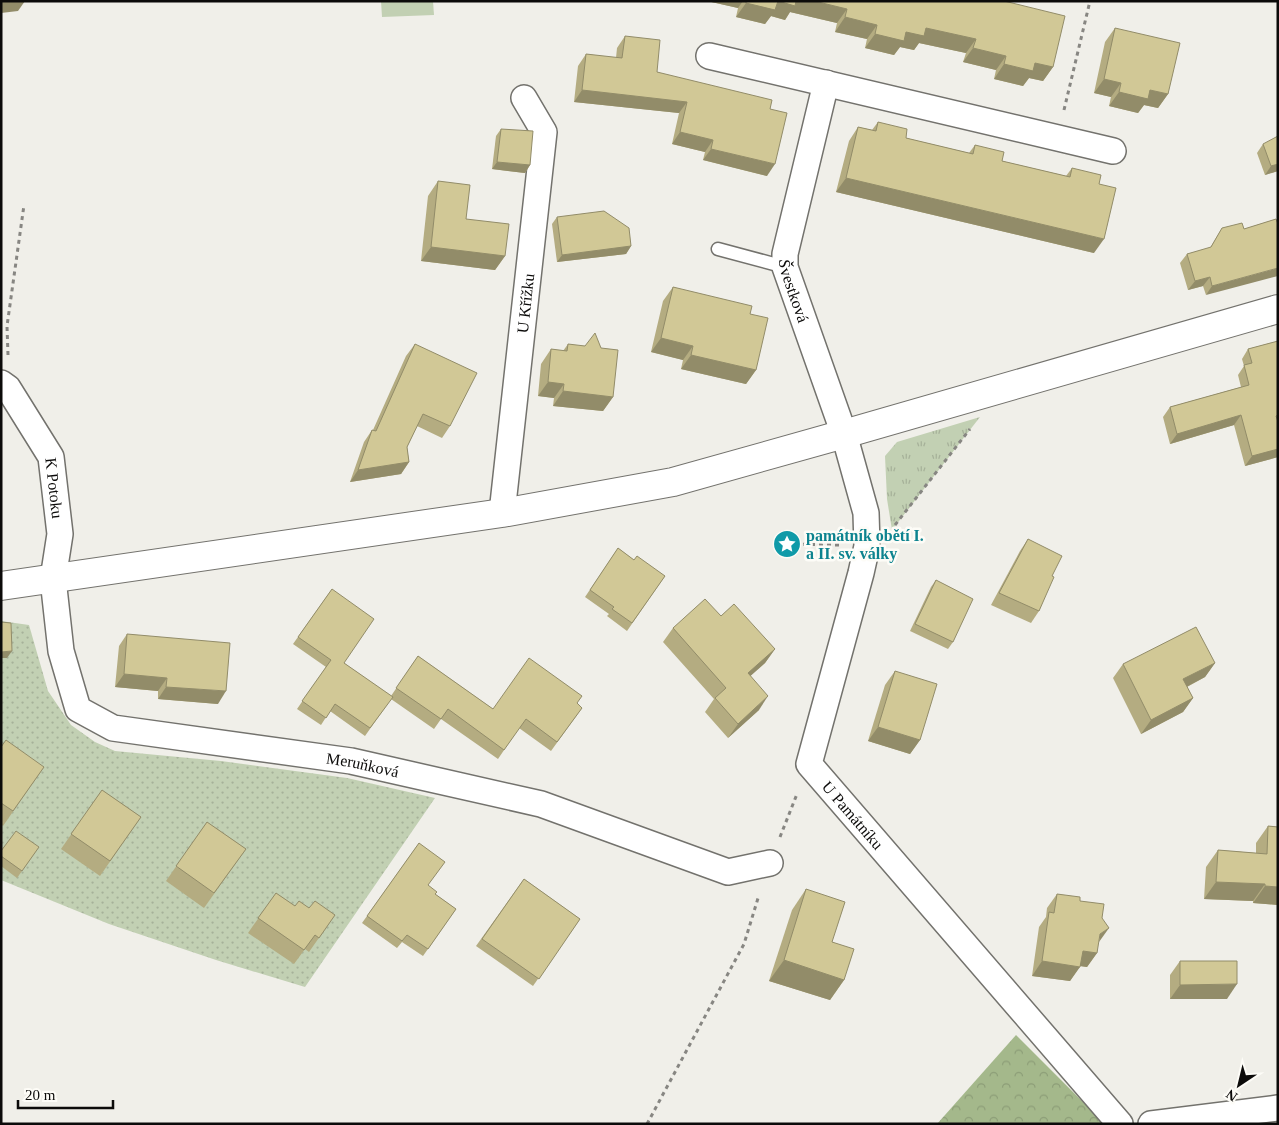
<svg xmlns="http://www.w3.org/2000/svg" width="1279" height="1125" font-family="'Times New Roman',serif">
  <defs>
    <pattern id="grass-tufts" width="24" height="20" patternUnits="userSpaceOnUse" patternTransform="scale(1.25)"><rect width="24" height="20" fill="#c2d0b3"/><path d="M3 7l-1-3M5 7V3M7 7l1-3M15 17l-1-3M17 17v-4M19 17l1-3" fill="none" stroke="#a6b199"/></pattern>
    <pattern id="forest-crowns" width="20" height="18" patternUnits="userSpaceOnUse" patternTransform="scale(1.25)"><rect width="20" height="18" fill="#a4b88b"/><path d="M2 6a3 3 0 1 1 6 0M12 15a3 3 0 1 1 6 0" fill="none" stroke="#8c9d77"/></pattern>
    <pattern id="garden-dots" width="8" height="8" patternUnits="userSpaceOnUse" patternTransform="scale(1.25)"><rect width="8" height="8" fill="#c2d0b3"/><path d="M2 2h.1M6 6h.1" fill="none" stroke="#a6b199" stroke-width="1.8" stroke-linecap="round"/></pattern>
  </defs>
  <rect width="100%" height="100%" fill="#f0efe9"/>
  <polygon fill="url(#grass-tufts)" points="980,417 892,530 887,499 885,456 897,442"/>
  <polygon fill="url(#forest-crowns)" points="1016,1035 1105,1124 937,1124"/>
  <polygon fill="url(#garden-dots)" points="1,621 29,625 48,691 71,725 95,742 115,751 221,761 347,778 435,798 305,987 216,960 109,924 1,880"/>
  <polygon fill="#c2d0b3" points="381,1 433,1 434,15 382,17"/>
  <g fill="none" stroke-linecap="round" stroke-linejoin="round">
    <g stroke="#73726d" stroke-width="15">
      <polyline id="service" points="718,249 785,267"/>
    </g>
    <g stroke="#73726d" stroke-width="28">
      <g id="minor">
        <polyline points="709,56 1113,151"/>
        <path id="s1" d="M 826,83 L 785,254 L 785,267 L 844,434 L 866,513 L 867,546 L 861,573 L 809,764 L 1120,1124"/>
        <path id="s2" d="M 1,383 L 8,388 L 51,457 L 60,534 L 53,579 L 61,651 L 78,709 L 113,728 L 351,761 L 541,804 L 728,872 L 770,863"/>
        <path id="s3" d="M 502,513 L 544,132 L 524,98"/>
        <polyline points="1151,1124 1278,1108"/>
      </g>
    </g>
    <g stroke="#73726d" stroke-width="30">
      <polyline id="tertiary" points="1,586 502,513 673,482 844,434 1278,309"/>
    </g>
    <g stroke="#878682" stroke-width="3" stroke-dasharray="4 4" stroke-linecap="butt">
      <polyline points="1064,110 1090,1"/>
      <polyline points="8,355 7,326 24,205"/>
      <polyline points="895,525 970,429"/>
      <polyline points="787,544 839,545"/>
      <polyline points="780,837 797,794"/>
      <polyline points="647,1124 744,944 759,895"/>
    </g>
    <use href="#service" stroke="#fff" stroke-width="12"/>
    <use href="#minor" stroke="#fff" stroke-width="25"/>
    <use href="#tertiary" stroke="#fff" stroke-width="28"/>
  </g>
  <g fill="#b4ac81">
    <polygon points="707,1 1004,1 1053,67 1043,81 1029,78 1023,86 994,79 996,70 963,62 966,53 919,43 914,50 900,47 894,55 865,48 867,39 835,32 837,23 790,12 785,20 771,16 765,24 736,17 738,8"/>
    <polygon points="1115,28 1168,94 1158,108 1144,105 1138,113 1109,106 1111,97 1094,93 1105,42"/>
    <polygon points="625,36 657,72 770,109 767,176 703,160 705,152 672,144 679,113 574,102 578,66 586,54 616,58 617,48"/>
    <polygon points="878,122 906,138 969,153 975,145 1002,161 1066,176 1072,168 1099,184 1094,253 836,192 849,141 858,127 872,130"/>
    <polygon points="501,129 530,165 525,173 492,169 496,136"/>
    <polygon points="1263,144 1278,171 1265,175 1257,153"/>
    <polygon points="438,181 466,219 505,256 495,270 421,261 428,196"/>
    <polygon points="557,217 631,246 626,254 557,262 552,224"/>
    <polygon points="1276,219 1206,295 1203,286 1188,290 1180,263 1187,254 1210,248 1222,228 1244,229"/>
    <polygon points="673,287 750,314 756,370 746,384 681,369 683,360 651,352 663,301"/>
    <polygon points="1278,341 1278,457 1245,466 1234,425 1170,444 1163,417 1170,407 1241,387 1238,375 1244,366 1242,359 1248,349"/>
    <polygon points="415,344 450,426 442,438 417,426 407,447 409,462 401,474 350,482 364,442 372,430 373,430 406,356"/>
    <polygon points="568,344 613,397 603,411 553,406 554,398 538,396 541,364 551,349 563,351"/>
    <polygon points="1028,539 1052,576 1039,611 1031,623 991,605 1020,551"/>
    <polygon points="618,548 634,560 665,576 627,631 607,616 609,614 585,597"/>
    <polygon points="936,580 953,642 948,649 910,631 931,587"/>
    <polygon points="332,589 344,663 391,696 418,656 493,709 577,703 582,708 551,751 519,728 498,759 441,719 434,729 391,699 365,736 330,711 321,725 297,709 326,667 293,644"/>
    <polygon points="721,616 775,649 765,663 750,676 759,710 728,738 705,712 714,699 663,642 673,628"/>
    <polygon points="127,634 218,704 158,699 158,691 115,687 119,646"/>
    <polygon points="1215,663 1205,677 1187,687 1193,698 1183,712 1141,734 1113,678 1123,664"/>
    <polygon points="895,671 920,740 910,754 868,741 885,685"/>
    <polygon points="1,747 44,767 3,826 1,824"/>
    <polygon points="102,790 141,817 100,876 61,849"/>
    <polygon points="207,822 246,849 204,908 166,881"/>
    <polygon points="1268,826 1278,827 1278,905 1253,903 1253,901 1204,899 1206,867 1218,850 1256,853 1256,843"/>
    <polygon points="419,843 428,885 435,894 456,909 423,956 402,942 397,948 362,923"/>
    <polygon points="39,847 17,878 1,866 1,851"/>
    <polygon points="524,879 580,919 533,986 476,946"/>
    <polygon points="806,889 832,942 844,980 830,1000 769,981 792,910"/>
    <polygon points="276,893 295,906 309,908 335,915 309,952 305,949 294,964 248,933"/>
    <polygon points="1057,894 1080,901 1098,942 1097,953 1087,967 1080,966 1070,981 1032,976 1039,927 1046,917 1047,908"/>
    <polygon points="1180,961 1227,999 1170,999 1170,975"/>
  </g>
  <g fill="#928c69">
    <polygon points="1,1 25,1 18,11 1,13"/>
    <polygon points="707,1 743,1 738,8"/>
    <polygon points="778,1 814,1 847,9 837,23 790,12 785,20 771,16 765,24 736,17 746,3"/>
    <polygon points="845,17 877,25 867,39 835,32"/>
    <polygon points="926,28 976,39 966,53 919,43 914,50 900,47 894,55 865,48 875,34 906,32"/>
    <polygon points="973,48 1006,56 996,70 963,62"/>
    <polygon points="1035,63 1053,67 1043,81 1029,78 1023,86 994,79 1004,64"/>
    <polygon points="1104,79 1121,83 1111,97 1094,93"/>
    <polygon points="582,90 687,102 679,113 574,102"/>
    <polygon points="1150,90 1168,94 1158,108 1144,105 1138,113 1109,106 1119,92"/>
    <polygon points="680,132 713,140 705,152 672,144"/>
    <polygon points="711,149 775,164 767,176 703,160"/>
    <polygon points="497,162 530,165 525,173 492,169"/>
    <polygon points="1278,164 1278,171 1265,175 1271,166"/>
    <polygon points="846,178 1104,239 1094,253 836,192"/>
    <polygon points="631,246 626,254 557,262 562,255"/>
    <polygon points="431,247 505,256 495,270 421,261"/>
    <polygon points="1278,268 1278,276 1206,295 1212,286"/>
    <polygon points="1210,277 1203,286 1188,290 1195,281"/>
    <polygon points="661,338 693,346 683,360 651,352"/>
    <polygon points="691,355 756,370 746,384 681,369"/>
    <polygon points="548,382 564,384 554,398 538,396"/>
    <polygon points="563,391 613,397 603,411 553,406"/>
    <polygon points="1241,415 1234,425 1170,444 1177,434"/>
    <polygon points="1278,449 1278,457 1245,466 1252,456"/>
    <polygon points="409,462 401,474 350,482 358,470"/>
    <polygon points="775,649 765,663 738,687 748,673"/>
    <polygon points="12,651 7,658 1,658 1,652"/>
    <polygon points="1215,663 1205,677 1173,694 1183,679"/>
    <polygon points="124,674 167,678 158,691 115,687"/>
    <polygon points="166,687 226,691 218,704 158,699"/>
    <polygon points="768,696 759,710 728,738 738,724"/>
    <polygon points="1193,698 1183,712 1141,734 1151,720"/>
    <polygon points="878,727 920,740 910,754 868,741"/>
    <polygon points="1216,882 1265,884 1253,901 1204,899"/>
    <polygon points="1265,886 1278,887 1278,905 1253,903"/>
    <polygon points="1109,928 1099,942 1100,934"/>
    <polygon points="1083,951 1097,953 1087,967 1073,965"/>
    <polygon points="784,960 844,980 830,1000 769,981"/>
    <polygon points="1042,961 1080,967 1070,981 1032,976"/>
    <polygon points="1237,984 1227,999 1170,999 1180,985"/>
  </g>
  <g fill="#d1c896" stroke="#928c69">
    <polygon points="746,1 796,1 795,6 778,1 775,10 746,3"/>
    <polygon points="814,1 1004,1 1065,16 1053,67 1035,63 1033,71 1004,64 1006,56 973,48 976,39 926,28 924,36 906,32 904,41 875,34 877,25 845,17 847,9"/>
    <polygon points="1115,28 1180,43 1168,94 1150,90 1148,99 1119,92 1121,83 1104,79"/>
    <polygon points="625,36 660,40 657,72 772,100 770,109 787,113 775,164 711,149 713,140 680,132 687,102 582,90 586,54 622,58"/>
    <polygon points="878,122 907,129 906,138 973,154 975,145 1004,152 1002,161 1070,177 1072,168 1101,175 1099,184 1116,188 1104,239 846,178 858,127 876,131"/>
    <polygon points="501,129 533,131 530,165 497,162"/>
    <polygon points="1278,136 1278,164 1271,166 1263,144"/>
    <polygon points="438,181 470,185 466,219 509,224 505,256 431,247"/>
    <polygon points="604,211 629,228 631,246 562,255 557,217"/>
    <polygon points="1276,219 1278,224 1278,268 1212,286 1210,277 1195,281 1187,254 1211,247 1222,228 1242,223 1244,229"/>
    <polygon points="673,287 752,306 750,314 768,318 756,370 691,355 693,346 661,338"/>
    <polygon points="595,333 601,348 618,350 613,397 563,391 564,384 548,382 551,349 567,351 568,344 585,346"/>
    <polygon points="1278,341 1278,415 1276,416 1278,422 1278,449 1252,456 1241,415 1177,434 1170,407 1249,385 1244,365 1252,363 1248,349"/>
    <polygon points="415,344 477,373 450,426 423,414 407,447 409,462 358,470 372,430 376,431"/>
    <polygon points="1028,539 1062,556 1052,576 1054,577 1039,611 999,593"/>
    <polygon points="618,548 634,560 637,556 665,576 632,623 612,609 614,607 590,590"/>
    <polygon points="936,580 973,599 953,642 915,624"/>
    <polygon points="332,589 374,619 344,663 393,697 370,728 335,704 326,718 302,701 331,660 298,637"/>
    <polygon points="705,599 721,616 734,604 775,649 748,673 768,696 738,724 715,698 726,688 673,628"/>
    <polygon points="1,622 11,623 12,651 1,652"/>
    <polygon points="1196,627 1215,663 1183,679 1193,698 1151,720 1123,664"/>
    <polygon points="127,634 230,643 226,691 166,687 167,678 124,674"/>
    <polygon points="418,656 493,709 529,658 582,696 577,703 582,708 557,742 526,719 504,750 448,709 441,719 396,688"/>
    <polygon points="895,671 937,684 920,740 878,727"/>
    <polygon points="6,740 44,767 13,811 1,803 1,747"/>
    <polygon points="102,790 141,817 110,861 71,834"/>
    <polygon points="207,822 246,849 214,893 176,866"/>
    <polygon points="1268,826 1278,827 1278,887 1265,886 1265,884 1216,882 1218,850 1267,854"/>
    <polygon points="16,831 39,847 22,871 1,856 1,851"/>
    <polygon points="419,843 445,862 428,885 437,892 435,894 456,909 428,949 407,935 402,941 367,916"/>
    <polygon points="524,879 580,919 539,979 482,939"/>
    <polygon points="806,889 845,902 832,942 854,949 844,980 784,960"/>
    <polygon points="276,893 295,906 299,901 309,908 315,901 335,915 319,938 315,935 304,950 258,918"/>
    <polygon points="1057,894 1080,897 1080,901 1104,904 1102,918 1109,928 1100,934 1097,953 1083,951 1080,967 1042,961 1049,912 1054,913"/>
    <polygon points="1180,961 1237,961 1237,984 1180,985"/>
  </g>
  <defs>
    <g id="sight-disc" transform="scale(1.4375)"><circle r="9.5" fill="#0f9aa8" stroke="#fdfcf7"/><path d="M0-6L1.8-2.2L6-1.7L2.9 1.2L3.7 5.4L0 3.3L-3.7 5.4L-2.9 1.2L-6-1.7L-1.8-2.2Z" fill="#fff"/></g>
  </defs>
  <g fill-rule="evenodd">
    <use href="#sight-disc" x="787" y="544"/>
  </g>
  <g text-anchor="middle" dominant-baseline="central" stroke-width="5" stroke-linejoin="round" paint-order="stroke">
    <g font-size="16" fill="#0c0b0a" stroke="#fdfcf7">
      <text stroke="none"><textPath href="#s1" startOffset="214">Švestková</textPath></text>
      <text stroke="none"><textPath href="#s3" startOffset="211">U Křížku</textPath></text>
      <text stroke="none"><textPath href="#s2" startOffset="121">K Potoku</textPath></text>
      <text stroke="none"><textPath href="#s2" startOffset="638">Meruňková</textPath></text>
      <text stroke="none"><textPath href="#s1" startOffset="774">U Památníku</textPath></text>
    </g>
    <g font-size="16" font-weight="bold" fill="#0d838f" stroke="#fdfcf7" text-anchor="start">
      <text x="806" y="535">památník obětí I.<tspan x="806" dy="18">a II. sv. války</tspan></text>
    </g>
  </g>
  <rect width="1279" height="1125" fill="none" stroke="#0c0b0a" stroke-width="5"/>
  <g transform="translate(1239 1085) rotate(215)" stroke="#fdfcf7" stroke-width="4" paint-order="stroke">
  <path d="M0-4L9 19L0 12L-9 19Z" fill="#0c0b0a"/>
  <text y="-8" font-size="14" font-weight="bold" text-anchor="middle" fill="#0c0b0a">N</text>
  </g>
  <path d="M18 1100v8h95v-8" fill="none" stroke="#0c0b0a" stroke-width="2.5"/>
  <text x="25" y="1100" font-size="15" fill="#0c0b0a" stroke="#fdfcf7" stroke-width="4" paint-order="stroke">20 m</text>
</svg>
